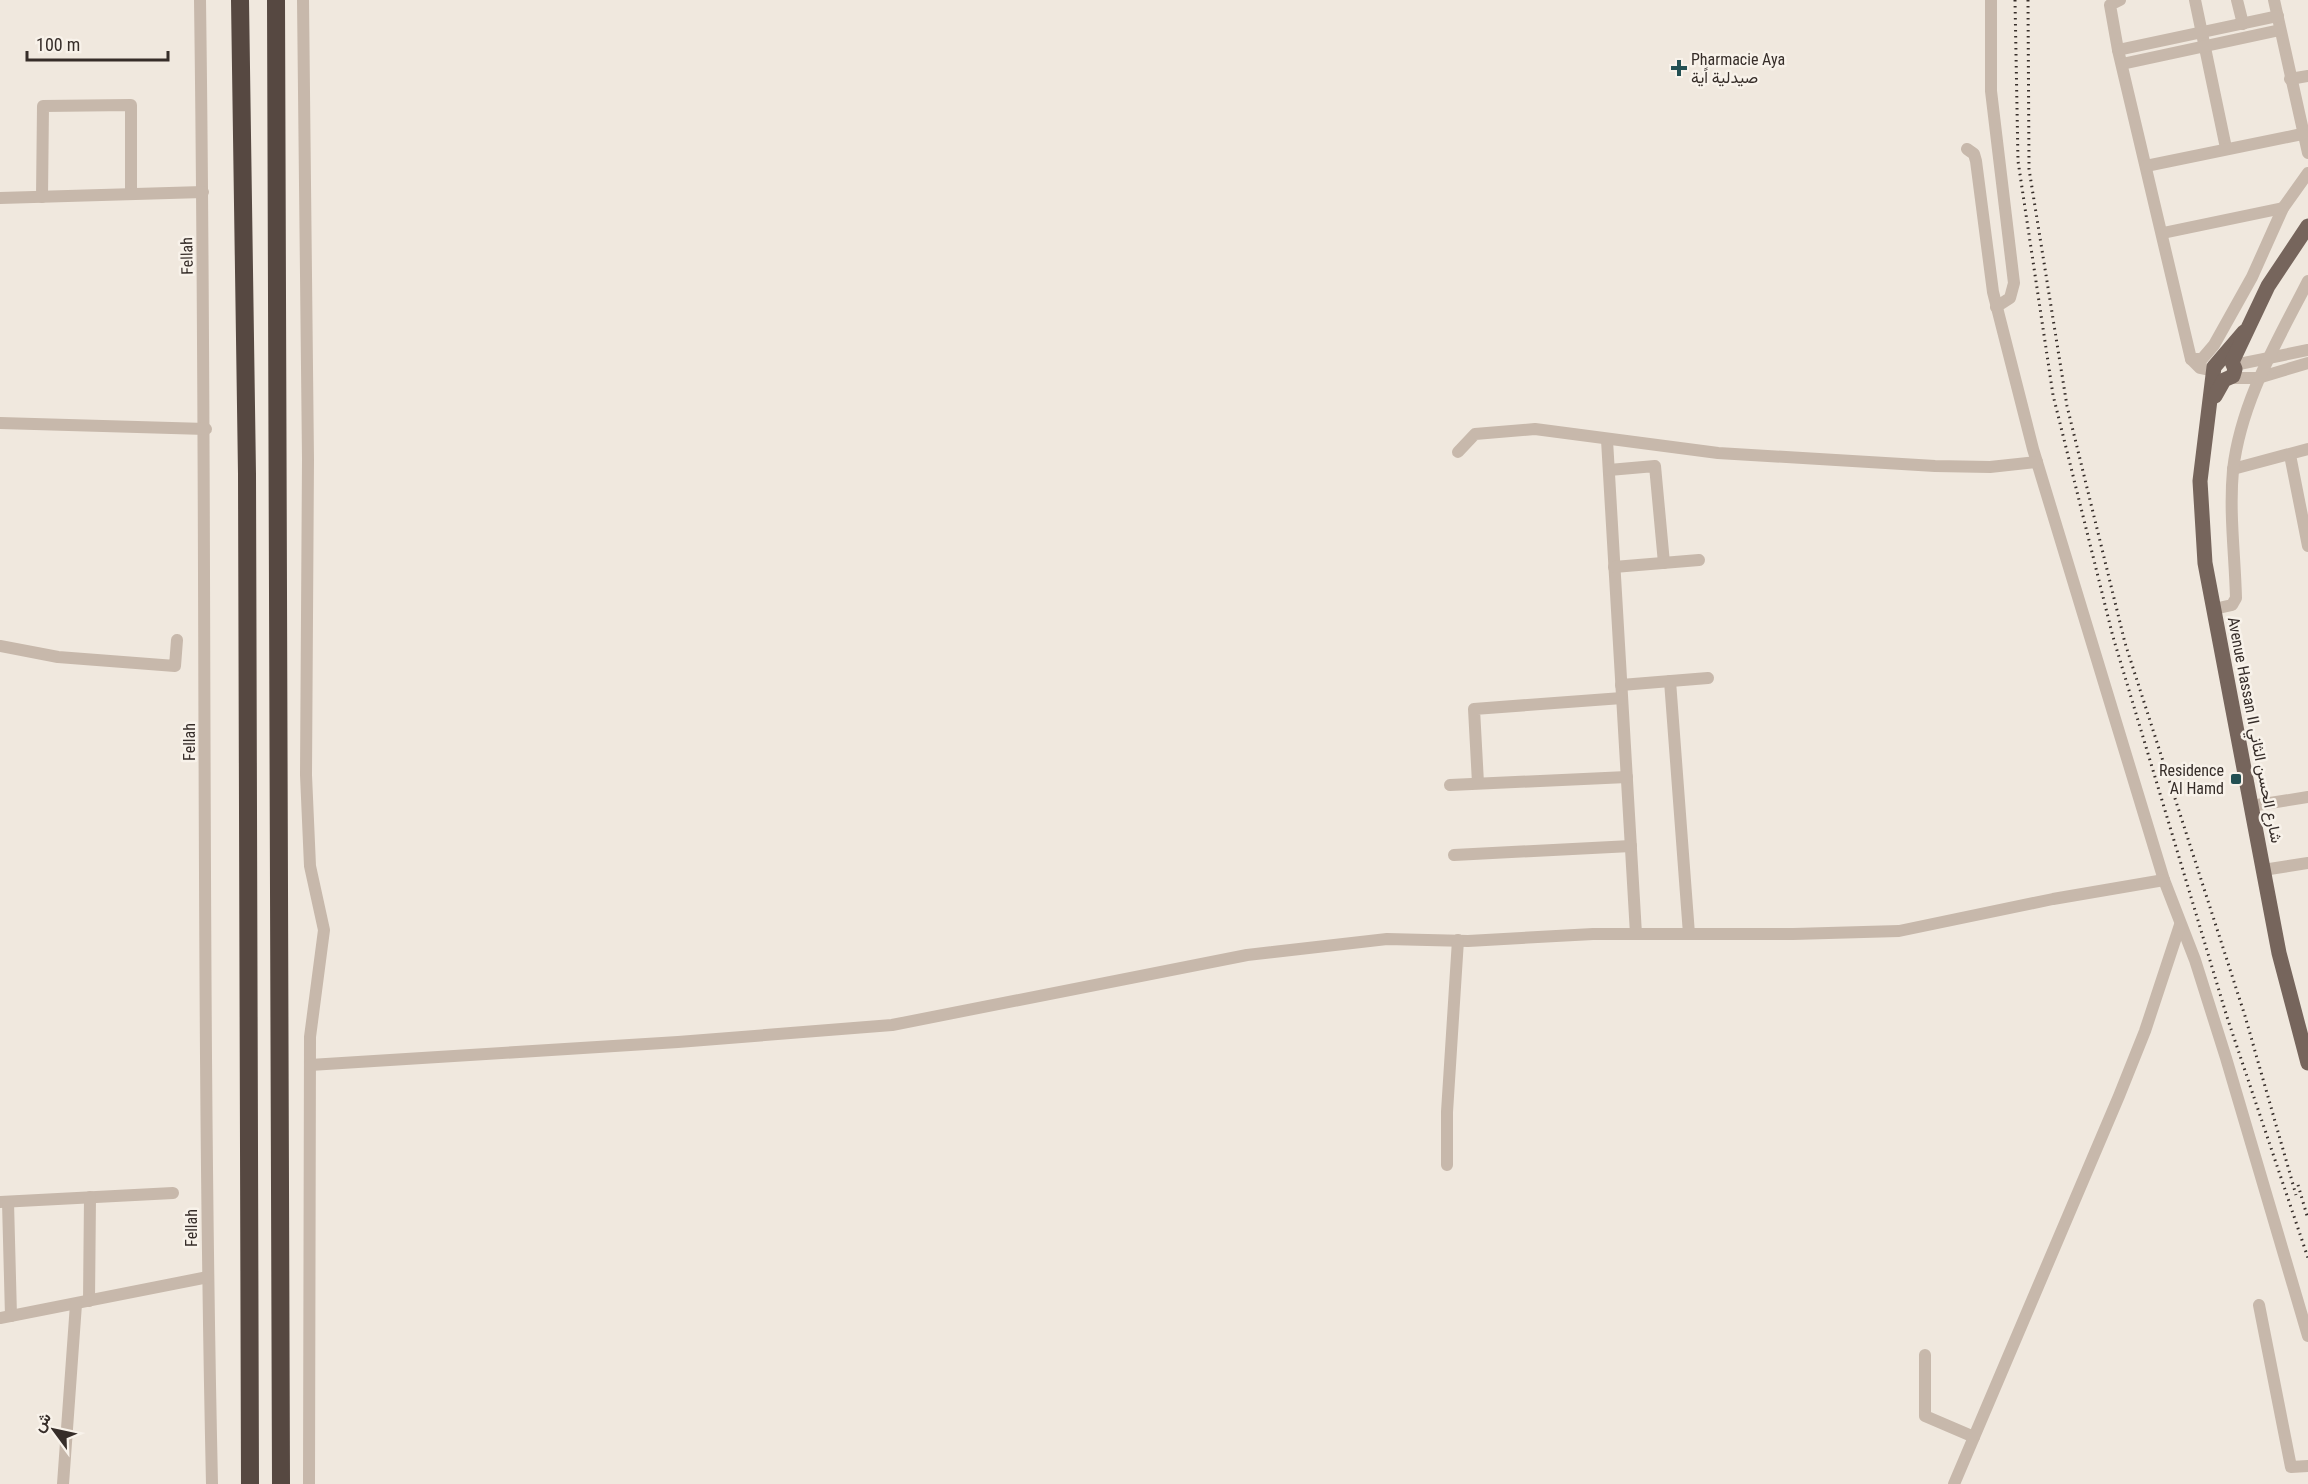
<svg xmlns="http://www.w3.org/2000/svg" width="2308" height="1484" font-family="'Roboto Condensed',Vazirmatn,sans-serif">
  <rect width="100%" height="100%" fill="#f0e8de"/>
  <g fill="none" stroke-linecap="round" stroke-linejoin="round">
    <g stroke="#c7b8ab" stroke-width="12">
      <path d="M 200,0 C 207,495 201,989 212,1484"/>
      <polyline points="303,0 308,459 306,775 310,866 324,930 310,1037 309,1484"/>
      <polyline points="1991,0 1991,91 2014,283 2010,298 1996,307"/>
      <polyline points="2120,0 2110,5 2118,50 2191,359 2202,359 2214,345 2252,277 2283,208 2308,173"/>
      <polyline points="2195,0 2226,148"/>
      <polyline points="2237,0 2243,24"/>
      <polyline points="2274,0 2308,153"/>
      <polyline points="2118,50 2278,16"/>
      <polyline points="2122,64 2280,30"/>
      <polyline points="2290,79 2308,76"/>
      <polyline points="1967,149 1974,154 1976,161 1993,292 2033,449 2164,880 2195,960 2226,1058 2308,1336"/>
      <polyline points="2146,166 2302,134"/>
      <polyline points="42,197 43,106 131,105 131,194"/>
      <polyline points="0,198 203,192"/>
      <polyline points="2163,233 2283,208"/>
      <polyline points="2191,359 2200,368 2214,371"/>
      <polyline points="2234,365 2308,350"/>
      <polyline points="2230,378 2258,378 2308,363"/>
      <polyline points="0,423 206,429"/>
      <polyline points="1607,440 1636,934"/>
      <polyline points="1458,452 1475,434 1535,429 1718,453 1935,466 1990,467 2037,462"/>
      <polyline points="2290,455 2308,546"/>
      <polyline points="2233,469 2308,449"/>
      <polyline points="1609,470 1655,466 1664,563"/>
      <polyline points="1614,567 1699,560"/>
      <path d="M 2214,609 L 2232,605 L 2236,598 C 2235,556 2229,513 2233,470 C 2241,401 2277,342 2308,281"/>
      <polyline points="0,646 58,657 175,666 177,640"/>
      <polyline points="1670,681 1689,934"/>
      <polyline points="1621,685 1708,678"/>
      <polyline points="1478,783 1474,709 1622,698"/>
      <polyline points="1450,785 1627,777"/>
      <polyline points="2251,806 2308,797"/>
      <polyline points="1454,855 1631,846"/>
      <polyline points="2263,870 2308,863"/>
      <polyline points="310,1065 678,1042 892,1025 1247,955 1387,939 1468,941 1593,934 1793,934 1899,931 2053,899 2164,880"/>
      <polyline points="1447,1165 1447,1112 1458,940"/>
      <polyline points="0,1202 173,1193"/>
      <polyline points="8,1202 11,1316"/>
      <polyline points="89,1301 90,1197"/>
      <polyline points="2259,1305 2291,1467 2308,1466"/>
      <polyline points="0,1318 208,1277"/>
      <polyline points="1925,1355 1925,1416 1974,1437"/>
      <polyline points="63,1484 76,1304"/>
      <polyline points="1954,1484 2119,1096 2145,1031 2180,925"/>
    </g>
    <g stroke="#76655c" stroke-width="15">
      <polyline points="2244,332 2214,367 2200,481 2205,563 2279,953 2308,1063"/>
      <polyline points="2215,396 2224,380 2233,376 2235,369 2232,362 2268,286 2308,226"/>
    </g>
    <g stroke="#564841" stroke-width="18">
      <polyline points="240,0 247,474 250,1484"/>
      <polyline points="276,0 281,1484"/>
    </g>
    <g stroke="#362d29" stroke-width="3" stroke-dasharray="1.5 4.5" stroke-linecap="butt">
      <polyline points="2015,0 2018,161 2053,395 2113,637 2227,1017 2308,1258"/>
      <polyline points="2028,0 2029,169 2067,406 2125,643 2245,1016 2296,1195"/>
      <polyline points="2298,1185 2308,1219"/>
    </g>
  </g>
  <g fill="#235053" stroke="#f8f2ea" stroke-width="2">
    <path d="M1676 59h6v6h6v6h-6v6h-6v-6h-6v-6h6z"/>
    <rect x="2230" y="773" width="12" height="12" rx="3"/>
  </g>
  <g text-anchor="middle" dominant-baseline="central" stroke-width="5" stroke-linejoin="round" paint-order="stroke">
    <g font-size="16" fill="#362d29" stroke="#f8f2ea" text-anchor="start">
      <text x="1691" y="59">Pharmacie Aya<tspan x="1691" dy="18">صيدلية اًية</tspan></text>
      <text x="2224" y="770" text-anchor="end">Residence<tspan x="2224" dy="18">Al Hamd</tspan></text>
    </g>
    <g font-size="16" fill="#362d29" stroke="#f8f2ea">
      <text transform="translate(187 256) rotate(-91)">Fellah</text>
      <text transform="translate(2255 730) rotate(79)">Avenue Hassan II شارع الحسن الثاني</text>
      <text transform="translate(189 742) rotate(-90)">Fellah</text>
      <text transform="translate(191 1228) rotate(-90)">Fellah</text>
    </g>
  </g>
  <g transform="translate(54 1430) rotate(303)" stroke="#f8f2ea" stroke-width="4.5" paint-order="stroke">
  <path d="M0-4.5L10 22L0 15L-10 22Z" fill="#362d29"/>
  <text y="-9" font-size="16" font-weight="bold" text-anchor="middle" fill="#362d29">ش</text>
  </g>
  <path d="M27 51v9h141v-9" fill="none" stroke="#362d29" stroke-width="3"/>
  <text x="36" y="51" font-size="18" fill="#362d29" stroke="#f8f2ea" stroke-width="4.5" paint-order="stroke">100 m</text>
</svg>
